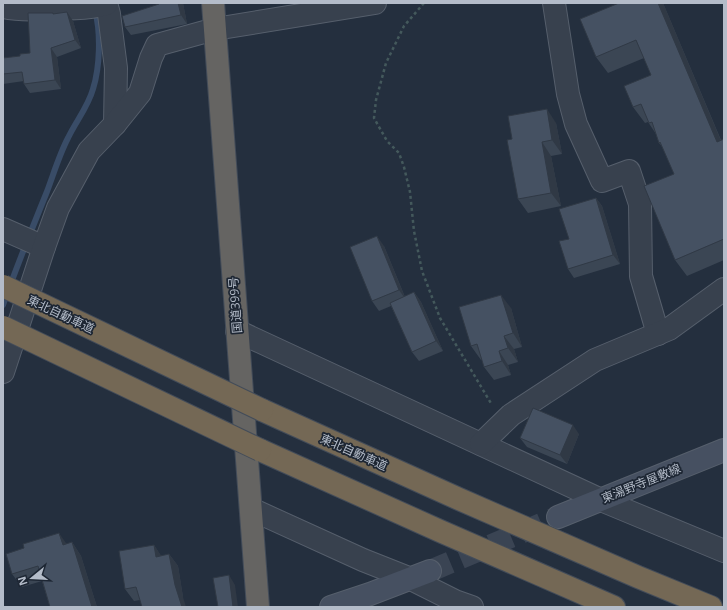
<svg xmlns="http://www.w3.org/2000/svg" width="727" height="610" font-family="'Open Sans','Noto Sans JP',sans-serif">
  <rect width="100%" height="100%" fill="#242f3e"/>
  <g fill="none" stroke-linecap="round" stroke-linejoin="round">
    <path stroke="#394c67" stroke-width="6" d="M 3,305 C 16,268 31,231 46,194 C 53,176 59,155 68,138 C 76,121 88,107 93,89 C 100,67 101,33 95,10"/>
    <polyline stroke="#3a4453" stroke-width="22" stroke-dasharray="22 11" stroke-linecap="butt" points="430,571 558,517"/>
    <g stroke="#565f6c" stroke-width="24">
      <g id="minor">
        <polyline points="106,3 109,14 116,68 115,124"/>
        <polyline points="554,3 568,94 576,124 602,181 629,171 640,204 641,276 658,334"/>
        <path d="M 3,7 C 18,10 29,10 44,9 C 65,9 86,9 106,4"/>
        <polyline points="3,229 44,247"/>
        <polyline points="237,331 601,500 724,551"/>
        <polyline points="3,372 44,247 58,208 89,151 115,124 140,93 151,58 157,45 215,29 375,3"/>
        <polyline points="481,444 511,415 595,360 669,329 724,289"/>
        <polyline points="251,509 363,560 411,579 455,601 472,607"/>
      </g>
    </g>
    <g stroke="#565f6c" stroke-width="24">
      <g id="secondary">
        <polyline points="558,517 724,450"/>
        <polyline points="331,607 370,594 430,571"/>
      </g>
    </g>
    <g stroke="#434c59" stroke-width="24">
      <polyline id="trunk" points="213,3 258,607"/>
    </g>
    <g stroke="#434c59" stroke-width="24">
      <g id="motorway">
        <polyline points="262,410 459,499 638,577 711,607"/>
        <polyline points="260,450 440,531 614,607"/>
      </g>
    </g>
    <polyline stroke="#44595c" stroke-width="2.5" stroke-dasharray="3 3" stroke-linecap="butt" points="424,3 404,26 386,63 376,100 374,118 387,141 399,153 404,167 410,192 414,231 422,271 440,318 492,405"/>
    <use href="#minor" stroke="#38414e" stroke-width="22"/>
    <use href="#secondary" stroke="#465061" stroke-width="22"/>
    <use href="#trunk" stroke="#656462" stroke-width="22"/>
    <use href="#motorway" stroke="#746855" stroke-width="22"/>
    <g stroke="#434c59" stroke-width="24" stroke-linecap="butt">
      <g id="motorway-bridge">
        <polyline points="3,286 262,410"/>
        <polyline points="3,327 260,450"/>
      </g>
    </g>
    <use href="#motorway-bridge" stroke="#746855" stroke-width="22"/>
  </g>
  <g fill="#3b4654">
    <polygon points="183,3 187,24 131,35 125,27"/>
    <polygon points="619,3 663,3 721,140 724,139 724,260 687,276 675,260 674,174 664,149 659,143 656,134 648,122 645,123 633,107 651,75 644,58 608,73 596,57"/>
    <polygon points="53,14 73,21 81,48 57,57 61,89 30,93 24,84 24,81 3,84 3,58 20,56 30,53"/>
    <polygon points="556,123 562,154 551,156 561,206 528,213 518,199 512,139"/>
    <polygon points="596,198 602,206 620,264 574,278 568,269 569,239"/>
    <polygon points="384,246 405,297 414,292 421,302 443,351 419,361 412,352 391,306 379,311 372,301"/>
    <polygon points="511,308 522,347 514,349 518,362 508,365 511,375 494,380 484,367 482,359 481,360 471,346"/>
    <polygon points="579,434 567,464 527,447 520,438"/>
    <polygon points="72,542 81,556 97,607 50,607 42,581 22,587 12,574 24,548 67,544"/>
    <polygon points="154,545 161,556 169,554 178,566 183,597 140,600 134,601 125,589"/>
  </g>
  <g fill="#303945">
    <polygon points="178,3 183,3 187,24 181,15"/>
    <polygon points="658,3 663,3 724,148 717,142"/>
    <polygon points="67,12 73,21 81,48 75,40"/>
    <polygon points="51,48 57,57 61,89 55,80"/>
    <polygon points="547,109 556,123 562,154 552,140"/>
    <polygon points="542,142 551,156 561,206 551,193"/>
    <polygon points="596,198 602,206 620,264 613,255"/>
    <polygon points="377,236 384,246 406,300 399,290"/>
    <polygon points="414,292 421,302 443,351 436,341"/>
    <polygon points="501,295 511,308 522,347 513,333"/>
    <polygon points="504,336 514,349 518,362 508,348"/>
    <polygon points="499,351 508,365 511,375 502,361"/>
    <polygon points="573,425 579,434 567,464 560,455"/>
    <polygon points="59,533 68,546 63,545"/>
    <polygon points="72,542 81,556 97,607 92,607"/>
    <polygon points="154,545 162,557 156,557"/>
    <polygon points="169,554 178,566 183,597 186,607 182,607 175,585"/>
    <polygon points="229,575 235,585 238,607 233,607"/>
  </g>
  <g fill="#455162" stroke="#303945">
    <polygon points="159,3 178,3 181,15 125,27 122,16 159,4"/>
    <polygon points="619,3 658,3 717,142 724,139 724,239 675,260 644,186 674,174 660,142 659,143 652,122 649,123 641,104 633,107 624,86 651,75 636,40 596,57 580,19"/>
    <polygon points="67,12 75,40 51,48 55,80 24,84 22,72 3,74 3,58 20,56 20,54 30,53 28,13 53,13 53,14"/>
    <polygon points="547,109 552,140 542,142 551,193 518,199 507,140 512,139 508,116"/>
    <polygon points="596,198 613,255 568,269 559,241 569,239 559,209"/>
    <polygon points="377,236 399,290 372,301 350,247"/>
    <polygon points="414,292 436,341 412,352 390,303"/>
    <polygon points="501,295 513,333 504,336 508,348 499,351 502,361 484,367 477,344 471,346 459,307"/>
    <polygon points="533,408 573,425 560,455 520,438"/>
    <polygon points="59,533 63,545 72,542 92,607 50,607 38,566 12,574 6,554 24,548 23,544"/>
    <polygon points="154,545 156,557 169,554 175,585 182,607 142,607 136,587 125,589 119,551"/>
    <polygon points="229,575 233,607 218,607 213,578"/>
  </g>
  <g text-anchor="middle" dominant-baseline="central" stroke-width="3.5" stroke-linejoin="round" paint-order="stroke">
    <g font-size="12" fill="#b4bcc9" stroke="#1d2633">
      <text transform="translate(235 305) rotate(-94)">国道399号</text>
      <text transform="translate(61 314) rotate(25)">東北自動車道</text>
      <text transform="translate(354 452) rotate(24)">東北自動車道</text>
      <text transform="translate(641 483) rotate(-22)">東湯野寺屋敷線</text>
    </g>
  </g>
  <rect width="727" height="610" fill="none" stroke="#b4bcc9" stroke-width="8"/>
  <g transform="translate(32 578) rotate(252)" stroke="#1d2633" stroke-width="3" paint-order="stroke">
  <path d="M0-3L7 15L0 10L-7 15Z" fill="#b4bcc9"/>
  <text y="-6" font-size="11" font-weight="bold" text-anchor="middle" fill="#b4bcc9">N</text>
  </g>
</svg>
